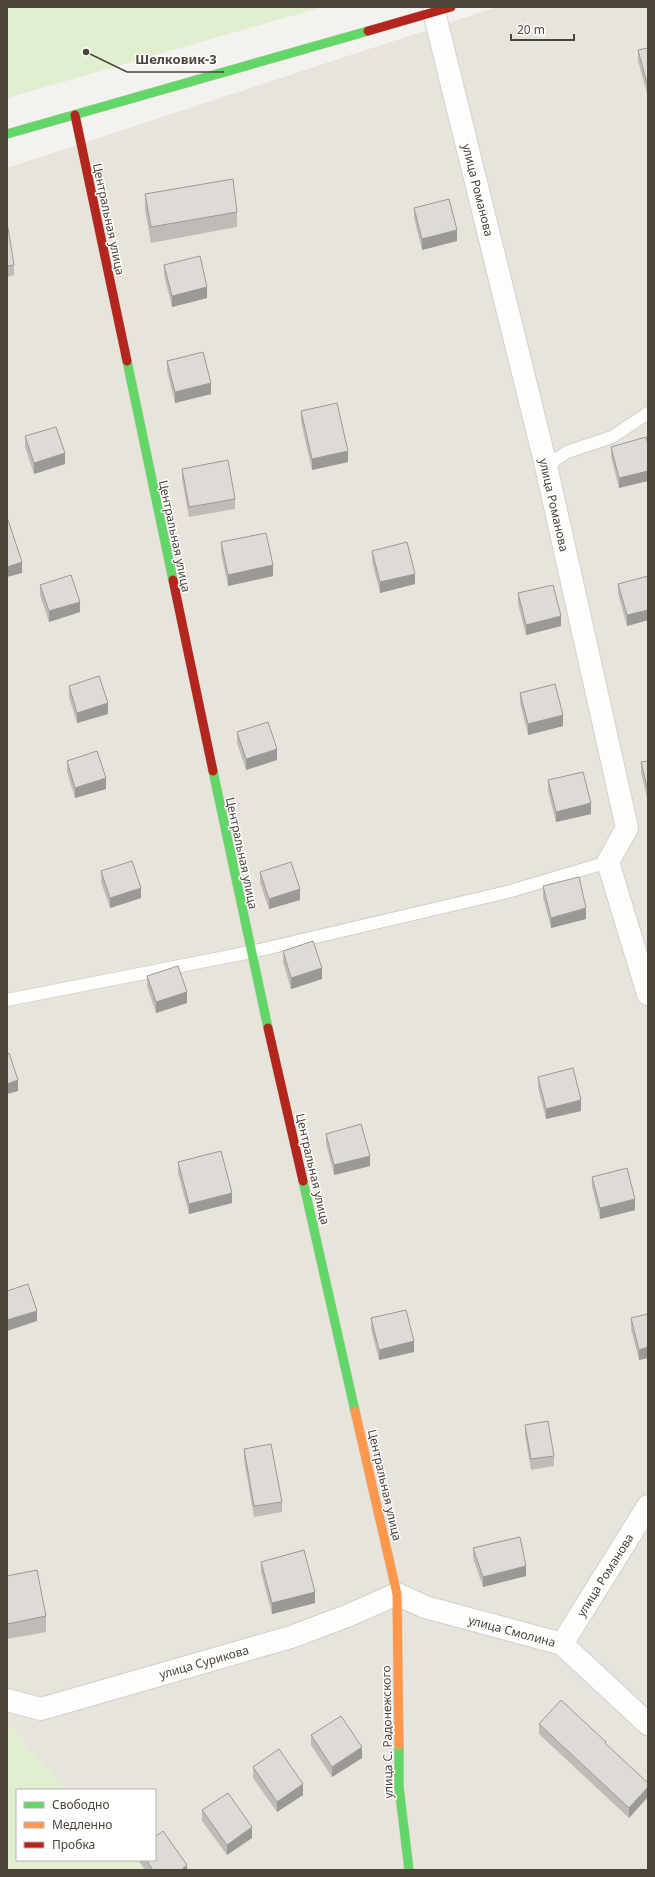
<svg xmlns="http://www.w3.org/2000/svg" width="655" height="1877" font-family="'Noto Sans',sans-serif">
  <rect width="100%" height="100%" fill="#f4f2ee"/>
  <polygon fill="#e7e4dc" points="497,7 648,7 648,1870 145,1870 135,1860 155,1860 155,1790 66,1790 7,1723 7,168"/>
  <g fill="#e1eecf">
    <polygon points="7,7 322,7 7,98"/>
    <polygon points="7,1723 66,1790 17,1790 17,1860 135,1860 145,1870 7,1870"/>
  </g>
  <g fill="none" stroke-linecap="round" stroke-linejoin="round">
    <g stroke="#d2d0cb" stroke-width="14">
      <g id="lane">
        <polyline points="546,466 567,452 612,437 648,413"/>
        <polyline points="7,1000 251,952 511,891 608,862"/>
      </g>
    </g>
    <g stroke="#d2d0cb" stroke-width="24">
      <g id="street">
        <polyline points="434,12 546,466 627,828 608,862 648,994"/>
        <polyline points="562,1644 648,1506"/>
        <polyline points="7,1700 41,1709 291,1637 347,1616 397,1594 425,1607 562,1644 648,1724"/>
      </g>
    </g>
    <g stroke="#d3cfc5" stroke-width="10">
      <g id="fast">
        <polyline points="7,134 368,31"/>
        <polyline points="127,361 173,580"/>
        <polyline points="213,771 268,1028"/>
        <polyline points="303,1181 355,1411"/>
        <polyline points="399,1745 399,1787 409,1870"/>
      </g>
    </g>
    <g stroke="#d3cfc5" stroke-width="10">
      <polyline id="slow" points="355,1411 397,1594 399,1745"/>
    </g>
    <g stroke="#d3cfc5" stroke-width="10">
      <g id="jam">
        <polyline points="368,31 451,7"/>
        <polyline points="75,115 127,361"/>
        <polyline points="173,580 213,771"/>
        <polyline points="268,1028 303,1181"/>
      </g>
    </g>
    <use href="#lane" stroke="#fdfdfc" stroke-width="12"/>
    <use href="#street" stroke="#fdfdfc" stroke-width="22"/>
    <use href="#fast" stroke="#63d668" stroke-width="9"/>
    <use href="#slow" stroke="#ff974d" stroke-width="9"/>
    <use href="#jam" stroke="#b3261e" stroke-width="9"/>
  </g>
  <g fill="#bfbcb8">
    <polygon points="648,48 648,97 638,61 638,50"/>
    <polygon points="145,194 237,212 237,227 151,243 145,210"/>
    <polygon points="414,208 457,241 422,250 414,218"/>
    <polygon points="7,228 14,265 14,275 7,277"/>
    <polygon points="164,265 207,298 172,307 164,275"/>
    <polygon points="167,361 211,394 175,403 167,371"/>
    <polygon points="301,411 348,462 312,470 301,422"/>
    <polygon points="25,436 65,464 34,474 25,447"/>
    <polygon points="646,437 619,488 611,457 611,447"/>
    <polygon points="182,469 235,499 235,509 189,517 182,479"/>
    <polygon points="221,542 273,576 228,586 221,553"/>
    <polygon points="372,551 415,584 380,593 372,562"/>
    <polygon points="648,576 648,620 627,626 618,594 618,584"/>
    <polygon points="40,585 80,612 49,622 40,595"/>
    <polygon points="518,593 561,626 526,635 518,604"/>
    <polygon points="69,686 108,714 77,723 69,697"/>
    <polygon points="520,693 563,726 528,735 520,703"/>
    <polygon points="237,732 277,760 246,770 237,743"/>
    <polygon points="67,761 106,789 75,798 67,772"/>
    <polygon points="648,761 648,802 641,773 641,762"/>
    <polygon points="548,780 591,814 556,822 548,791"/>
    <polygon points="101,871 141,898 110,908 101,882"/>
    <polygon points="260,872 300,900 269,909 260,883"/>
    <polygon points="543,886 586,919 551,928 543,897"/>
    <polygon points="283,951 322,979 291,989 283,962"/>
    <polygon points="147,976 187,1003 156,1013 147,986"/>
    <polygon points="538,1077 581,1111 546,1119 538,1088"/>
    <polygon points="326,1134 370,1166 334,1175 326,1144"/>
    <polygon points="178,1162 232,1203 189,1214 178,1173"/>
    <polygon points="592,1177 635,1210 600,1219 592,1187"/>
    <polygon points="648,1314 648,1358 639,1360 631,1329 631,1318"/>
    <polygon points="371,1318 414,1352 379,1360 371,1329"/>
    <polygon points="525,1425 554,1456 554,1466 531,1470 525,1435"/>
    <polygon points="244,1449 282,1502 282,1512 254,1517 244,1460"/>
    <polygon points="473,1548 526,1576 483,1587 473,1558"/>
    <polygon points="261,1562 315,1603 272,1614 261,1572"/>
    <polygon points="7,1576 46,1616 46,1632 7,1639"/>
    <polygon points="539,1724 606,1745 648,1783 629,1818 539,1734"/>
    <polygon points="311,1735 362,1758 332,1777 311,1745"/>
    <polygon points="253,1767 303,1795 277,1812 253,1778"/>
    <polygon points="202,1810 252,1838 227,1855 202,1821"/>
    <polygon points="138,1860 155,1860 187,1870 145,1870"/>
  </g>
  <g fill="#9b9996">
    <polygon points="457,230 457,241 422,250 422,239"/>
    <polygon points="207,287 207,298 172,307 172,296"/>
    <polygon points="211,383 211,394 175,403 175,392"/>
    <polygon points="348,451 348,462 312,470 312,459"/>
    <polygon points="65,453 65,464 34,474 34,463"/>
    <polygon points="648,471 648,481 619,488 619,478"/>
    <polygon points="22,562 22,573 7,577 7,567"/>
    <polygon points="273,565 273,576 228,586 228,575"/>
    <polygon points="415,574 415,584 380,593 380,582"/>
    <polygon points="80,602 80,612 49,622 49,611"/>
    <polygon points="648,610 648,620 627,626 627,615"/>
    <polygon points="561,616 561,626 526,635 526,625"/>
    <polygon points="108,703 108,714 77,723 77,713"/>
    <polygon points="563,715 563,726 528,735 528,724"/>
    <polygon points="277,749 277,760 246,770 246,759"/>
    <polygon points="106,778 106,789 75,798 75,788"/>
    <polygon points="591,803 591,814 556,822 556,812"/>
    <polygon points="141,888 141,898 110,908 110,898"/>
    <polygon points="300,889 300,900 269,909 269,899"/>
    <polygon points="586,908 586,919 551,928 551,918"/>
    <polygon points="322,968 322,979 291,989 291,978"/>
    <polygon points="187,992 187,1003 156,1013 156,1002"/>
    <polygon points="18,1080 18,1091 7,1094 7,1084"/>
    <polygon points="581,1100 581,1111 546,1119 546,1109"/>
    <polygon points="370,1156 370,1166 334,1175 334,1165"/>
    <polygon points="232,1193 232,1203 189,1214 189,1204"/>
    <polygon points="635,1199 635,1210 600,1219 600,1208"/>
    <polygon points="37,1311 37,1321 7,1331 7,1320"/>
    <polygon points="414,1341 414,1352 379,1360 379,1350"/>
    <polygon points="648,1347 648,1358 639,1360 639,1350"/>
    <polygon points="526,1566 526,1576 483,1587 483,1577"/>
    <polygon points="315,1592 315,1603 272,1614 272,1603"/>
    <polygon points="362,1747 362,1758 332,1777 332,1767"/>
    <polygon points="303,1784 303,1795 277,1812 277,1802"/>
    <polygon points="648,1787 648,1797 629,1818 629,1808"/>
    <polygon points="252,1827 252,1838 227,1855 227,1845"/>
    <polygon points="187,1865 187,1870 181,1870"/>
  </g>
  <g fill="#dedbd6" stroke="#9b9996">
    <polygon points="648,48 648,87 638,50"/>
    <polygon points="233,179 237,212 151,227 145,194"/>
    <polygon points="449,199 457,230 422,239 414,208"/>
    <polygon points="7,228 8,228 14,265 7,266"/>
    <polygon points="200,256 207,287 172,296 164,265"/>
    <polygon points="203,352 211,383 175,392 167,361"/>
    <polygon points="337,403 348,451 312,459 301,411"/>
    <polygon points="56,427 65,453 34,463 25,436"/>
    <polygon points="646,437 648,444 648,471 619,478 611,447"/>
    <polygon points="228,460 235,499 189,507 182,469"/>
    <polygon points="7,517 22,562 7,567"/>
    <polygon points="266,533 273,565 228,575 221,542"/>
    <polygon points="407,542 415,574 380,582 372,551"/>
    <polygon points="71,575 80,602 49,611 40,585"/>
    <polygon points="648,576 648,610 627,615 618,584"/>
    <polygon points="553,585 561,616 526,625 518,593"/>
    <polygon points="99,676 108,703 77,713 69,686"/>
    <polygon points="555,684 563,715 528,724 520,693"/>
    <polygon points="268,722 277,749 246,759 237,732"/>
    <polygon points="97,751 106,778 75,788 67,761"/>
    <polygon points="648,761 648,791 641,762"/>
    <polygon points="583,772 591,803 556,812 548,780"/>
    <polygon points="132,861 141,888 110,898 101,871"/>
    <polygon points="291,862 300,889 269,899 260,872"/>
    <polygon points="579,877 586,908 551,918 543,886"/>
    <polygon points="313,941 322,968 291,978 283,951"/>
    <polygon points="178,966 187,992 156,1002 147,976"/>
    <polygon points="9,1053 18,1080 7,1084 7,1054"/>
    <polygon points="573,1068 581,1100 546,1109 538,1077"/>
    <polygon points="361,1124 370,1156 334,1165 326,1134"/>
    <polygon points="221,1151 232,1193 189,1204 178,1162"/>
    <polygon points="627,1168 635,1199 600,1208 592,1177"/>
    <polygon points="28,1284 37,1311 7,1320 7,1291"/>
    <polygon points="406,1310 414,1341 379,1350 371,1318"/>
    <polygon points="648,1314 648,1347 639,1350 631,1318"/>
    <polygon points="548,1421 554,1456 531,1459 525,1425"/>
    <polygon points="271,1444 282,1502 254,1506 244,1449"/>
    <polygon points="520,1537 526,1566 483,1577 473,1548"/>
    <polygon points="304,1550 315,1592 272,1603 261,1562"/>
    <polygon points="37,1570 46,1616 7,1624 7,1576"/>
    <polygon points="561,1700 606,1742 605,1743 648,1783 648,1787 629,1808 539,1724"/>
    <polygon points="341,1716 362,1747 332,1767 311,1735"/>
    <polygon points="279,1749 303,1784 277,1802 253,1767"/>
    <polygon points="228,1793 252,1827 227,1845 202,1810"/>
    <polygon points="163,1831 187,1865 181,1870 153,1870 146,1860 155,1860 155,1837"/>
  </g>
  <g text-anchor="middle" dominant-baseline="central" stroke-width="3" stroke-linejoin="round" paint-order="stroke">
    <g font-size="12" fill="#4b4439" stroke="#fff">
      <text transform="translate(478 190) rotate(76)">улица Романова</text>
      <text transform="translate(109 219) rotate(78)">Центральная улица</text>
      <text transform="translate(554 505) rotate(77)">улица Романова</text>
      <text transform="translate(175 536) rotate(78)">Центральная улица</text>
      <text transform="translate(242 853) rotate(78)">Центральная улица</text>
      <text transform="translate(313 1169) rotate(77)">Центральная улица</text>
      <text transform="translate(385 1485) rotate(77)">Центральная улица</text>
      <text transform="translate(605 1575) rotate(-58)">улица Романова</text>
      <text transform="translate(512 1631) rotate(15)">улица Смолина</text>
      <text transform="translate(204 1662) rotate(-16)">улица Сурикова</text>
      <text transform="translate(387 1732) rotate(-91)">улица С. Радонежского</text>
    </g>
  </g>
  <path fill="none" stroke="#4b4439" stroke-width="1.5" d="M86 52L127 72H224"/>
  <circle fill="#4b4439" stroke="#fff" stroke-width="1.5" cx="86" cy="52" r="4"/>
  <g font-size="13" text-anchor="middle" font-weight="bold" fill="#4b4439" stroke="#fff" stroke-width="3" stroke-linejoin="round" paint-order="stroke">
    <text x="176" y="64">Шелковик-3</text>
  </g>
  <rect width="655" height="1877" fill="none" stroke="#4b4439" stroke-width="16"/>
  <rect x="16" y="1789" width="140" height="72" fill="#ffffff" stroke="#b7b4b0"/>
  <rect x="24" y="1802" width="20" height="6" fill="#63d668" stroke="#b7b4b0"/>
  <text x="52" y="1809" font-size="12" fill="#4b4439">Свободно</text>
  <rect x="24" y="1822" width="20" height="6" fill="#ff974d" stroke="#b7b4b0"/>
  <text x="52" y="1829" font-size="12" fill="#4b4439">Медленно</text>
  <rect x="24" y="1842" width="20" height="6" fill="#b3261e" stroke="#b7b4b0"/>
  <text x="52" y="1849" font-size="12" fill="#4b4439">Пробка</text>
  <path d="M511 34v6h63v-6" fill="none" stroke="#4b4439" stroke-width="2"/>
  <text x="517" y="34" font-size="12" fill="#4b4439" stroke="#ffffff" stroke-width="3" paint-order="stroke">20 m</text>
</svg>
